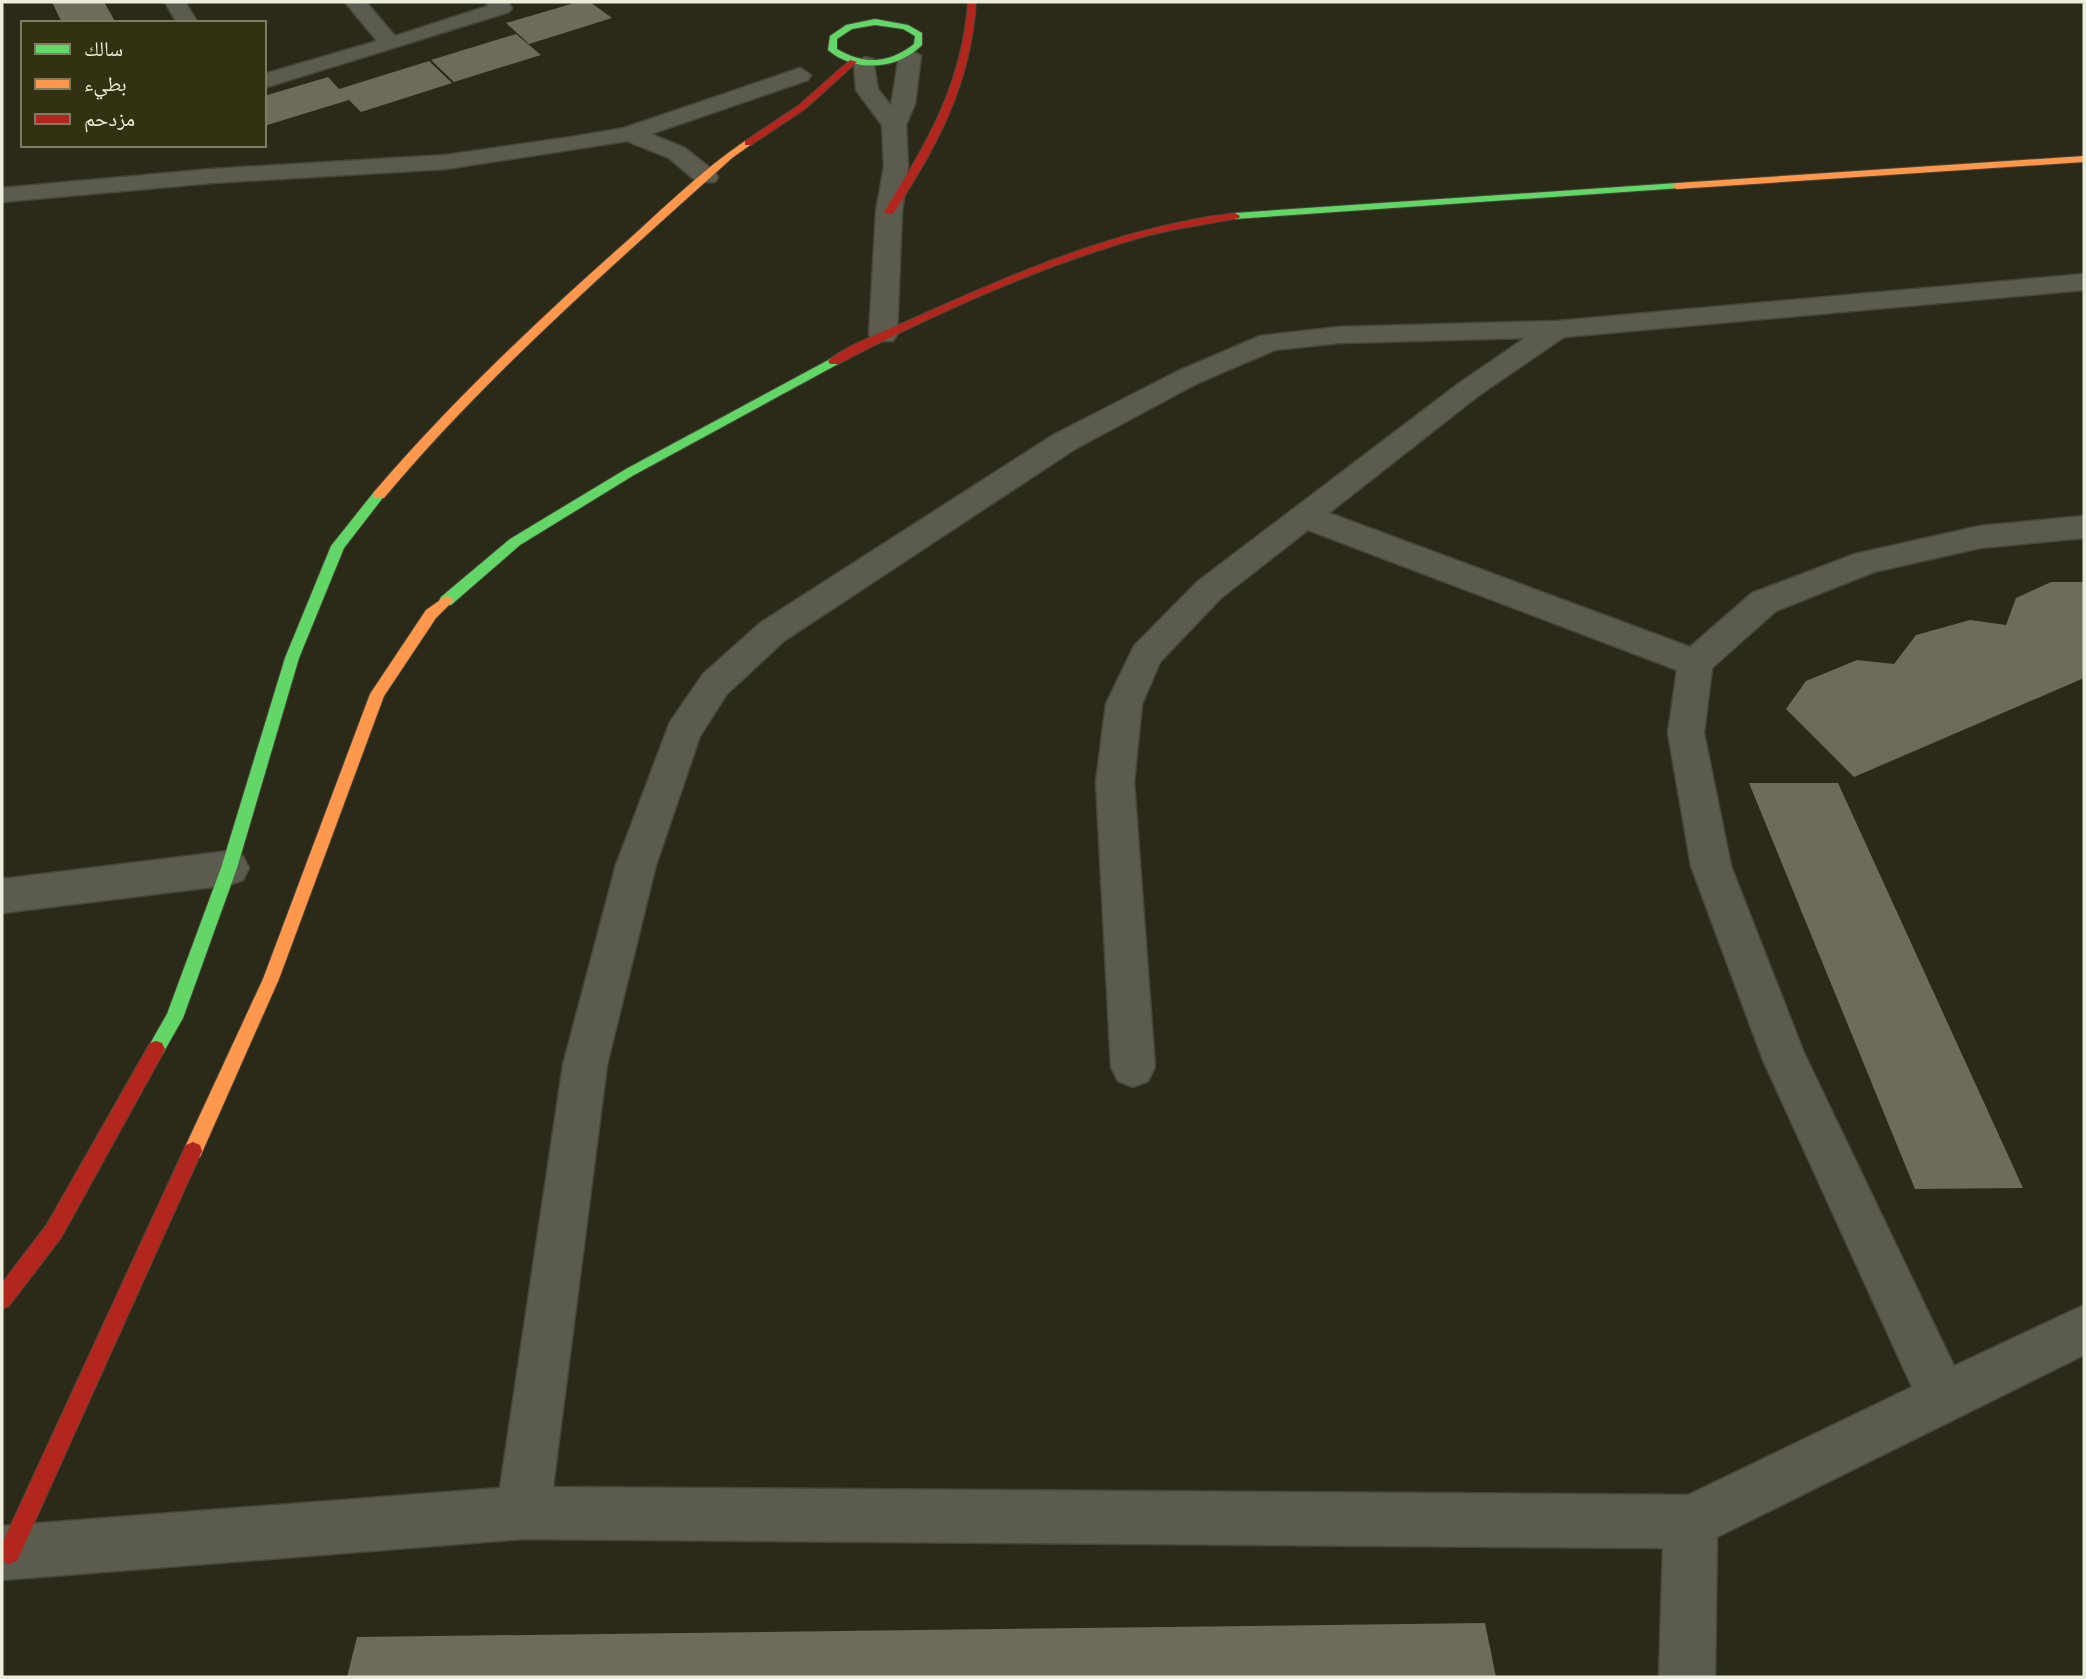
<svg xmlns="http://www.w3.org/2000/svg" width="2086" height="1679" font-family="Commissioner,'Noto Naskh Arabic',sans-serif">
  <rect width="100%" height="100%" fill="#2b2a19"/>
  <g fill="#6d6c5a">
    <polygon points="52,2 104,2 116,23 62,23"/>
    <polygon points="578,2 590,2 612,18 529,44 506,23"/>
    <polygon points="516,34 541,55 454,82 431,60"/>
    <polygon points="429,61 452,83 361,112 349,100 264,126 264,96 328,77 339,89"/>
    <polygon points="2051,582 2084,582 2084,678 1854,777 1786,709 1806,681 1857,660 1894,664 1916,635 1970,620 2006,625 2016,598"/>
    <polygon points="1749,783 1838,783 2023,1188 1915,1189"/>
    <polygon points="1485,1623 1496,1677 347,1677 357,1637"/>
  </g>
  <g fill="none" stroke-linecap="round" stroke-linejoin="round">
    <g stroke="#474639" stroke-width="3">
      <g id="street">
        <polygon points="165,2 185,2 198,23 177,23"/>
        <polygon points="345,2 366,2 395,36 488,6 486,2 507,2 512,8 509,12 264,88 264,74 377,41"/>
        <polygon points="910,49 921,56 915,104 906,125 908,166 902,212 897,335 893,341 873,341 869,335 876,212 884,166 882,125 856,90 854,64 865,57 873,59 878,89 891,106 899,56"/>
        <polygon points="800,68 811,75 808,80 651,134 685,148 715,172 718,177 715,182 697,182 669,158 627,141 446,169 212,183 2,202 2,188 212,169 446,155 571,137 624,128"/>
        <path d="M 2084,274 L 2084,290 L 1564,337 L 1478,396 L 1329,513 L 1690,647 L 1752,593 L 1855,554 L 1980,526 L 2084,516 L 2084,538 L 1980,548 L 1874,572 L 1776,611 L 1712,668 L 1704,733 L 1731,866 L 1804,1053 L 1954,1366 L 2084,1305 L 2084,1355 L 1717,1537 L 1715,1677 L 1659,1677 L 1663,1548 L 523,1539 L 2,1580 L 2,1526 L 500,1488 L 563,1065 L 616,865 L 670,722 L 703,674 L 760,623 L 1053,435 L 1178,371 L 1260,336 L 1339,327 L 1557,321 ZM 1525,338 L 1458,384 L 1197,582 L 1134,646 L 1106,704 L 1096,782 L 1111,1067 L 1118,1081 L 1133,1087 L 1148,1081 L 1155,1067 L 1134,782 L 1142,704 L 1160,662 L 1221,598 L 1308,530 L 1677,670 L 1668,733 L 1691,866 L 1763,1060 L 1912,1387 L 1688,1495 L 553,1487 L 607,1065 L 656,865 L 700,736 L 727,694 L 784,641 L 1075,449 L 1198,383 L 1275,350 L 1339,343 Z"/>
        <polygon points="229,851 243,856 249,868 243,880 229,885 2,913 2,879"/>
      </g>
    </g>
    <g stroke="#474639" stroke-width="2">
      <g id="fast">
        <path d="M 875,19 L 908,25 L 922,33 L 922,45 C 897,70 855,73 828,50 L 830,36 L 846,25 ZM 875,25 L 903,29 L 915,36 L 914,44 C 889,64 864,65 837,49 L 837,39 L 852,29 Z"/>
        <polygon points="1677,183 1681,184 1681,188 1235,219 1230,216 1235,213"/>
        <polygon points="834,357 838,358 838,364 634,475 520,545 451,605 441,605 439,601 441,597 510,539 626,469"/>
        <polygon points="379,491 385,495 344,548 299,658 237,868 183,1018 162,1055 156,1057 150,1055 147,1049 167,1014 221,868 285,658 331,546 374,492"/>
      </g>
    </g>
    <g stroke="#474639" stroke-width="2">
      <g id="slow">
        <path d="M 745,141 L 753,143 L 732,158 C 611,267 489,373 384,498 L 374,498 L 374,492 C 452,401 538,320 627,241 C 665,207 702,170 745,141 Z"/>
        <polygon points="2084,156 2084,162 1677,189 1672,186 1677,183"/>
        <polygon points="446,596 451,597 453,601 436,618 384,696 279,979 200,1157 193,1160 186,1157 184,1151 186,1145 263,979 370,694 426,610"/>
      </g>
    </g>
    <g stroke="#474639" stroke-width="2">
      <g id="jam">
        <path d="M 968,2 L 976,2 C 971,84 937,147 893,214 L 885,214 L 884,212 C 927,143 962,85 968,2 Z"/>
        <polygon points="850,60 857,62 805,109 751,145 745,145 745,141 799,105"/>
        <path d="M 1235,213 L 1240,216 L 1239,218 C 1205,225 1172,228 1139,238 C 1035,268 934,314 838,364 L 830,364 L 828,361 C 844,346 888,330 910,320 C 1014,273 1120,227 1235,213 Z"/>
        <polygon points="156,1041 162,1043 165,1049 162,1055 61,1238 9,1306 2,1309 2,1283 47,1224 150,1043"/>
        <polygon points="193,1142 200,1145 202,1151 17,1561 9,1564 2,1561 2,1544 186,1145"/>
      </g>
    </g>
    <use href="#street" fill="#5b5b4e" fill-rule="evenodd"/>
    <use href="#fast" fill="#63d668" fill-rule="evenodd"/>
    <use href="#slow" fill="#ff974d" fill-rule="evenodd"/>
    <use href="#jam" fill="#b3261e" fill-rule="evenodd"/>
  </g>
  <rect width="2086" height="1679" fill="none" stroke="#ededdb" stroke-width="7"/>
  <rect x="21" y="21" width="245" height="126" fill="#323112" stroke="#7d7c62" stroke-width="2"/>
  <rect x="35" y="44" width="35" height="10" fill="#63d668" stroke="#7d7c62" stroke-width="2"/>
  <text x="84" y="56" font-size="21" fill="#ededdb">سالك</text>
  <rect x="35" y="79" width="35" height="10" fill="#ff974d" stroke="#7d7c62" stroke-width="2"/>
  <text x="84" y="91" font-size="21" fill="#ededdb">بطيء</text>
  <rect x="35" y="114" width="35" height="10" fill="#b3261e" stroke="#7d7c62" stroke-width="2"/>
  <text x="84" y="126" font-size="21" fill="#ededdb">مزدحم</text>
</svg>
